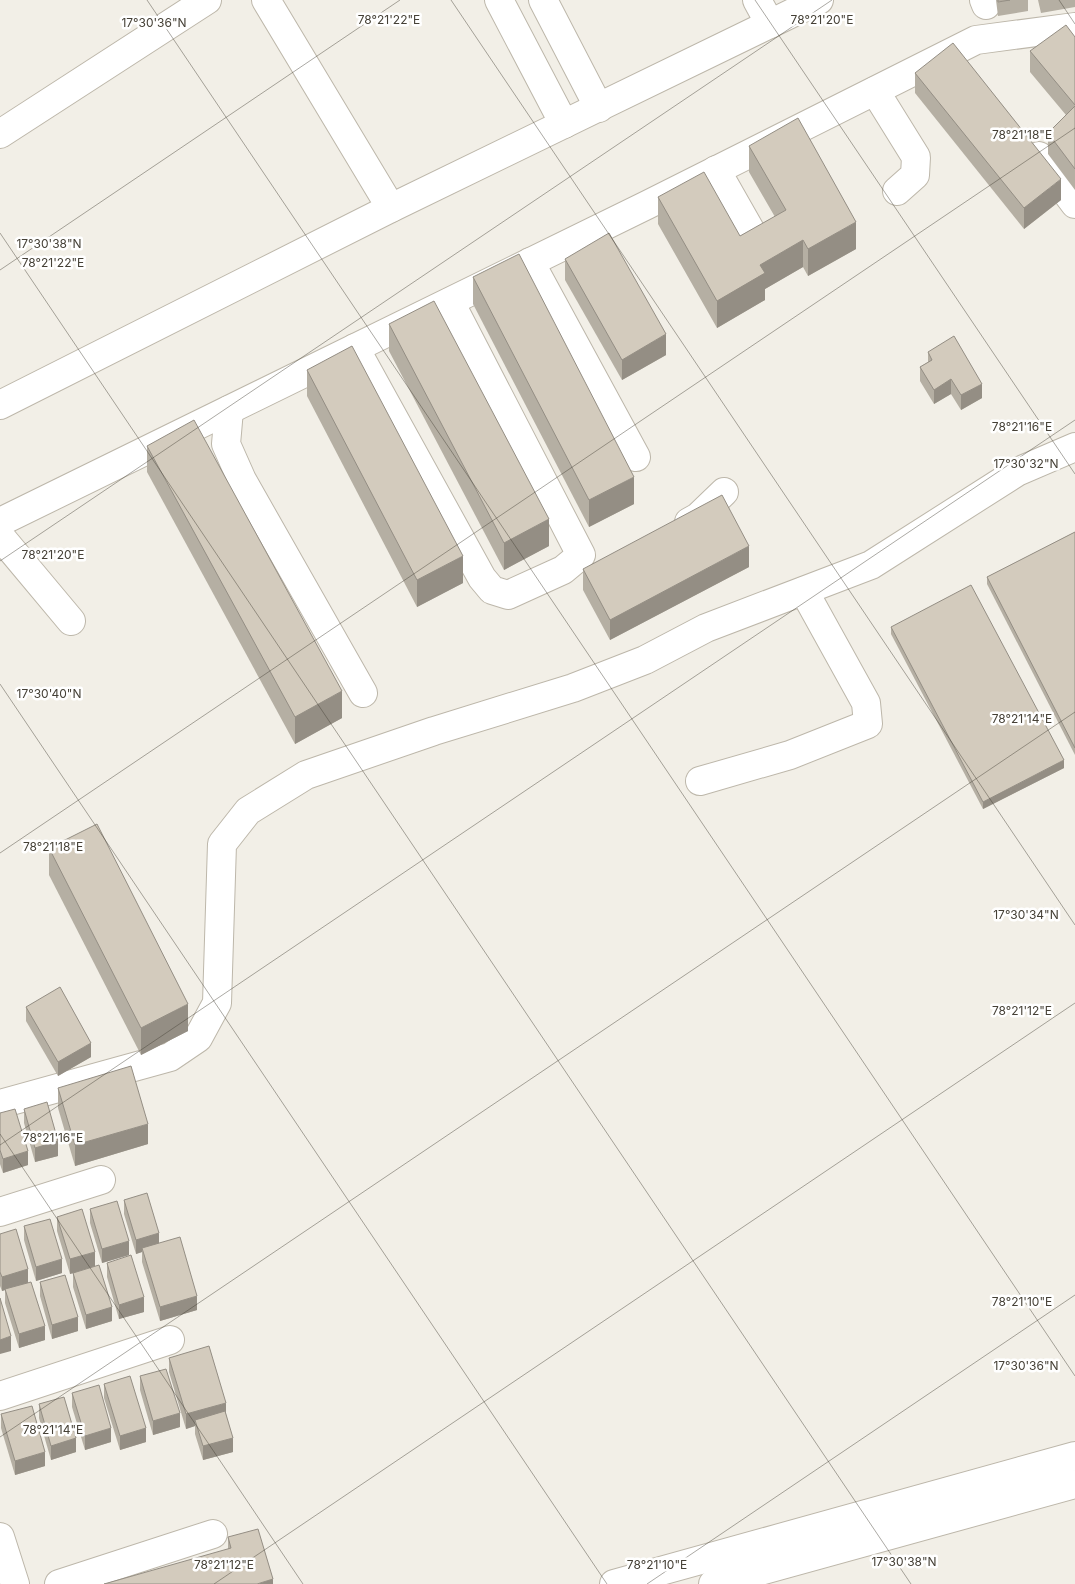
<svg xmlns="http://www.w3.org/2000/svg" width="1075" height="1584" font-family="Inter,sans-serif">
  <rect width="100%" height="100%" fill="#f2efe7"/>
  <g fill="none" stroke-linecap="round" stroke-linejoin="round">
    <g stroke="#bdb7aa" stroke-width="30">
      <g id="minor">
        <polyline points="266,0 391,208"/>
        <polyline points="499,0 564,124"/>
        <polyline points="543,0 599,108"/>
        <polyline points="757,0 770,24"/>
        <polyline points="984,0 986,5"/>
        <polyline points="875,91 916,157 915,175 897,191"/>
        <polyline points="0,134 207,0"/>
        <polyline points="1039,156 1075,204"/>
        <polyline points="716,170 757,242"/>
        <polyline points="530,262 636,457"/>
        <polyline points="355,348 482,578 492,590 508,595 563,570 581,555 450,302"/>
        <polyline points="0,405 391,208 819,0"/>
        <polyline points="229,410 226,444 242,480 363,693"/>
        <polyline points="0,522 647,205 976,40 1075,27"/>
        <polyline points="689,522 698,517 724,492"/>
        <polyline points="0,536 71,621"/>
        <polyline points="700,781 790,755 868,724 866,703 804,591"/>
        <polyline points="0,1104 170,1057 198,1038 217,1003 222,844 248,811 306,775 434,731 573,688 645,660 706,628 871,565 1017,472 1075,447"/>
        <polyline points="0,1212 101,1180"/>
        <polyline points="0,1396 170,1340"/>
        <polyline points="0,1537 15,1584"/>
        <polyline points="59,1584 213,1534"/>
        <polyline points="614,1584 1075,1456"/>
        <polyline points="713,1584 1075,1484"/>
      </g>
    </g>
    <use href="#minor" stroke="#fff" stroke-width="28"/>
  </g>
  <g fill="#b5afa3">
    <polygon points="996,0 1028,0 1028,11 998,16"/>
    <polygon points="1038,0 1075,0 1075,7 1041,13"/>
    <polygon points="1075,37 1075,190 1048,154 1048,133 1066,115 1030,72 1030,51"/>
    <polygon points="915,73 1061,200 1024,229 915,93"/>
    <polygon points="749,146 856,249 808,276 803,267 765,289 765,300 717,328 658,224 658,197 740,236 775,217 749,172"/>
    <polygon points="565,259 666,355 622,380 565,280"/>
    <polygon points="473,277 634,504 589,527 473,304"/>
    <polygon points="389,324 549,546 504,570 389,351"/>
    <polygon points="928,352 982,398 961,410 951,394 934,404 920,381 920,367 928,362"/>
    <polygon points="307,370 463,583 417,607 307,396"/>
    <polygon points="147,446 342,718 295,744 147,472"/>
    <polygon points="1075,532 1075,755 987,584 987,577"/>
    <polygon points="749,567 610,640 583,590 583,569"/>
    <polygon points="891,627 1064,768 983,809 891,634"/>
    <polygon points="49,848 188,1031 141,1055 49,875"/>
    <polygon points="26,1007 91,1057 58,1076 26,1021"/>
    <polygon points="58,1088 148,1144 75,1166 58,1108"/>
    <polygon points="24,1109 58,1156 35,1162 24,1123"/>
    <polygon points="0,1113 28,1165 3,1173 0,1164"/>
    <polygon points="124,1200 159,1243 197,1310 160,1321 142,1262 142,1252 136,1254 124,1214"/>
    <polygon points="90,1209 129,1255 102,1263 90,1223"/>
    <polygon points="57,1217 95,1266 112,1321 86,1329 73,1287 73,1273 79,1271 70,1274 57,1231"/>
    <polygon points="24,1226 62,1273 36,1281 24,1240"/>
    <polygon points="0,1234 28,1282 45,1340 19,1348 5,1303 5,1290 2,1291 0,1286"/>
    <polygon points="107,1263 144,1312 119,1319 107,1277"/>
    <polygon points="40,1282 78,1331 52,1339 40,1296"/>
    <polygon points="169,1358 226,1414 233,1452 203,1460 195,1434 195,1426 186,1429 169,1372"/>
    <polygon points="140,1376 180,1427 153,1435 140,1390"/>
    <polygon points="104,1384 146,1442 120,1450 104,1398"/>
    <polygon points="72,1393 111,1442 85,1450 72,1407"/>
    <polygon points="39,1404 76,1452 51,1460 39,1418"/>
    <polygon points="1,1414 45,1466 15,1475 1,1428"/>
    <polygon points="228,1537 273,1584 228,1549"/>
  </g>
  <g fill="#948e84">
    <polygon points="1061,179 1061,200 1024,229 1024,208"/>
    <polygon points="856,222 856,249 808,276 808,249"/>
    <polygon points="803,240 803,267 765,289 765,300 717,328 717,301 760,265"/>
    <polygon points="666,334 666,355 622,380 622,360"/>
    <polygon points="951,379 951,394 934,404 934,390"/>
    <polygon points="982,384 982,398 961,410 961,395"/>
    <polygon points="634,477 634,504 589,527 589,500"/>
    <polygon points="549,519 549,546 504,570 504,543"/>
    <polygon points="749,546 749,567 610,640 610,620"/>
    <polygon points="463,556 463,583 417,607 417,580"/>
    <polygon points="342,691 342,718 295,744 295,717"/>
    <polygon points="1064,760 1064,768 983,809 983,802"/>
    <polygon points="188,1004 188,1031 141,1055 141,1028"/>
    <polygon points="91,1043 91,1057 58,1076 58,1062"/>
    <polygon points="148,1124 148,1144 75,1166 75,1145"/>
    <polygon points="58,1141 58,1156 35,1162 35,1148"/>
    <polygon points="28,1151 28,1165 3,1173 3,1159"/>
    <polygon points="159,1233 159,1248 142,1248 142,1252 136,1254 136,1240"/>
    <polygon points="129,1241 129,1255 102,1263 102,1249"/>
    <polygon points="95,1252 95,1266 70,1274 70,1259"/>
    <polygon points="62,1259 62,1273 36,1281 36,1267"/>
    <polygon points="28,1269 28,1283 2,1291 2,1277"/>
    <polygon points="197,1296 197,1310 160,1321 160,1307"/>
    <polygon points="144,1297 144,1312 119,1319 119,1305"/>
    <polygon points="112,1307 112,1321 86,1329 86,1315"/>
    <polygon points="78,1317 78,1331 52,1339 52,1325"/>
    <polygon points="45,1326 45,1340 19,1348 19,1334"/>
    <polygon points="11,1336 11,1351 0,1354 0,1340"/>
    <polygon points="226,1403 226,1417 195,1420 195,1426 186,1429 186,1414"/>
    <polygon points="180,1413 180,1427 153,1435 153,1421"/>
    <polygon points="111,1428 111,1442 85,1450 85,1436"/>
    <polygon points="146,1428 146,1442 120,1450 120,1436"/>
    <polygon points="76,1438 76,1452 51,1460 51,1446"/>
    <polygon points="233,1438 233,1452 203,1460 203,1446"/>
    <polygon points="45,1452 45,1466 15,1475 15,1461"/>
    <polygon points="273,1579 273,1584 257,1584"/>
  </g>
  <g fill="#d3cbbd" stroke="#948e84">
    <polygon points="998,0 1010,0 998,2"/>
    <polygon points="1066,25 1075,37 1075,105 1030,51"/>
    <polygon points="953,43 1061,179 1024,208 915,73"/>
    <polygon points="1075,106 1075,169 1048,133"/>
    <polygon points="798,118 856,222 808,249 803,240 760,265 765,273 717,301 658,197 704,172 740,236 786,210 749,146"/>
    <polygon points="609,233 666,334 622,360 565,259"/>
    <polygon points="519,254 634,477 589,500 473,277"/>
    <polygon points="434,301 549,519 504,543 389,324"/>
    <polygon points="954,336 982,384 961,395 951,379 934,390 920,367 932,360 928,352"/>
    <polygon points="352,346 463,556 417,580 307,370"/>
    <polygon points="194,420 342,691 295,717 147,446"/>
    <polygon points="722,495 749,546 610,620 583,569"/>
    <polygon points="1075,532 1075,748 987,577"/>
    <polygon points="971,585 1064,760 983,802 891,627"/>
    <polygon points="97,824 188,1004 141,1028 49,848"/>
    <polygon points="60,987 91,1043 58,1062 26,1007"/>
    <polygon points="131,1066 148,1124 75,1145 58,1088"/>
    <polygon points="47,1102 58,1141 35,1148 24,1109"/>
    <polygon points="15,1109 28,1151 3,1159 0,1150 0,1113"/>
    <polygon points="147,1193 159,1233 136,1240 124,1200"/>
    <polygon points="117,1201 129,1241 102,1249 90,1209"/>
    <polygon points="82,1209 95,1252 70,1259 57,1217"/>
    <polygon points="50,1219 62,1259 36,1267 24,1226"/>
    <polygon points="16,1229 28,1269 2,1277 0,1272 0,1234"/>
    <polygon points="180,1237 197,1296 160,1307 142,1248"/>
    <polygon points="131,1255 144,1297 119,1305 107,1263"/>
    <polygon points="99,1265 112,1307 86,1315 73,1273"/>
    <polygon points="65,1275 78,1317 52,1325 40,1282"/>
    <polygon points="31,1282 45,1326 19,1334 5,1289"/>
    <polygon points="0,1298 11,1336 0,1340"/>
    <polygon points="209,1346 226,1403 186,1414 169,1358"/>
    <polygon points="166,1369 180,1413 153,1421 140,1376"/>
    <polygon points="130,1376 146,1428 120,1436 104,1384"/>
    <polygon points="99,1385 111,1428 85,1436 72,1393"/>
    <polygon points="64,1397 76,1438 51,1446 39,1404"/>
    <polygon points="32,1406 45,1452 15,1461 1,1414"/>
    <polygon points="225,1411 233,1438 203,1446 195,1420"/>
    <polygon points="258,1529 273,1579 257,1584 104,1584 231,1548 228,1537"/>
  </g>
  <path fill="none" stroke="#454036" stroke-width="1" stroke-opacity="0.45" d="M 147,0 L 1075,1376M 451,0 L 1075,925M 755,0 L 1075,474M 1059,0 L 1075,24M 0,233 L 911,1584M 0,270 L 400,0M 0,561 L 832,0M 0,684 L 607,1584M 0,853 L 1075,128M 0,1134 L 303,1584M 0,1145 L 1075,420M 0,1437 L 1075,712M 214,1584 L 1075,1003M 647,1584 L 1075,1295"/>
  <g font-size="12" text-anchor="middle" fill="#454036" stroke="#fff" stroke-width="5" stroke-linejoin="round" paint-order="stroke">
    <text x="389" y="24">78°21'22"E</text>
    <text x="822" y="24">78°21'20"E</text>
    <text x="154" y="27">17°30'36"N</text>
    <text x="1022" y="139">78°21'18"E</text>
    <text x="49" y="248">17°30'38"N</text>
    <text x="53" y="267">78°21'22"E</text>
    <text x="1022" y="431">78°21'16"E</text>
    <text x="1026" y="468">17°30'32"N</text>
    <text x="53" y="559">78°21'20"E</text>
    <text x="49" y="698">17°30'40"N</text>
    <text x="1022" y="723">78°21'14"E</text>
    <text x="53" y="851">78°21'18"E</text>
    <text x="1026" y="919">17°30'34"N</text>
    <text x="1022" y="1015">78°21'12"E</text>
    <text x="53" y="1142">78°21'16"E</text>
    <text x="1022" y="1306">78°21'10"E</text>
    <text x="1026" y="1370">17°30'36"N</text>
    <text x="53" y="1434">78°21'14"E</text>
    <text x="904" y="1566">17°30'38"N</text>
    <text x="224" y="1569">78°21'12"E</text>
    <text x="657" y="1569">78°21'10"E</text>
  </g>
</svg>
